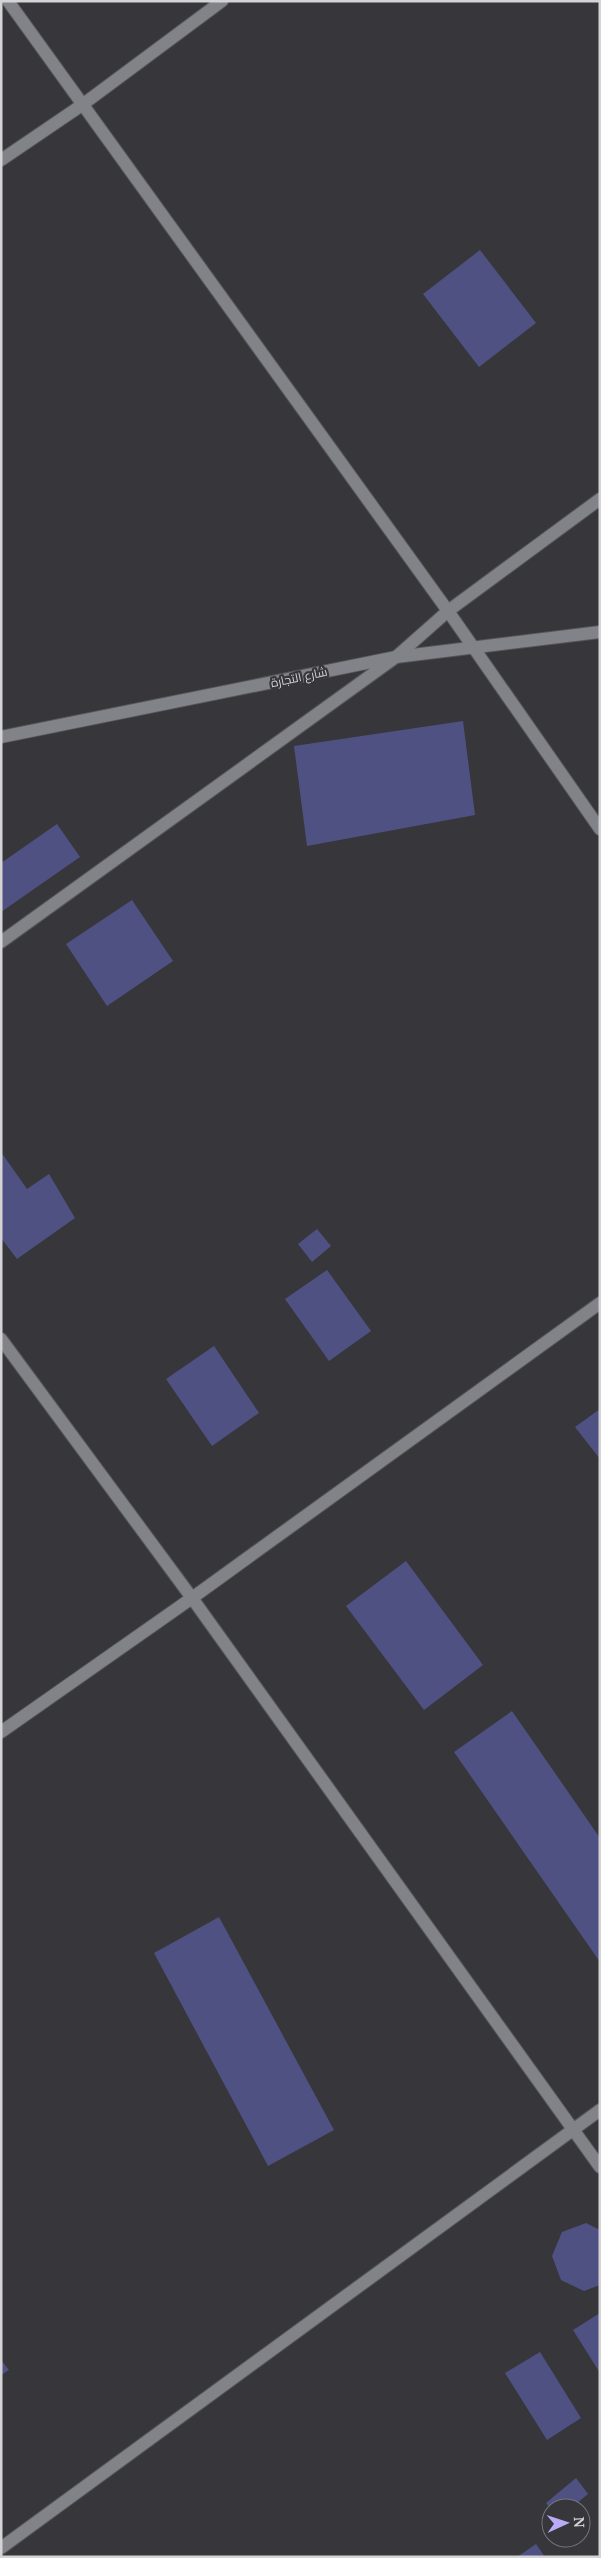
<svg xmlns="http://www.w3.org/2000/svg" width="601" height="2558" font-family="'Noto Serif',Cairo,serif">
  <rect width="100%" height="100%" fill="#36363b"/>
  <g fill="#505183">
    <polygon points="480,250 536,323 479,367 423,294"/>
    <polygon points="463,721 475,815 307,846 294,746"/>
    <polygon points="57,824 80,857 1,912 1,863"/>
    <polygon points="132,900 173,961 107,1006 66,944"/>
    <polygon points="1,1152 27,1189 49,1174 75,1218 17,1259 1,1238"/>
    <polygon points="317,1229 331,1246 312,1262 298,1244"/>
    <polygon points="327,1270 371,1331 329,1361 285,1299"/>
    <polygon points="214,1346 259,1413 212,1446 166,1379"/>
    <polygon points="600,1409 600,1459 575,1427"/>
    <polygon points="406,1561 483,1665 424,1710 346,1606"/>
    <polygon points="512,1711 600,1838 600,1962 454,1752"/>
    <polygon points="219,1917 334,2130 268,2166 154,1953"/>
    <polygon points="586,2223 600,2230 600,2285 584,2291 561,2280 552,2256 562,2232"/>
    <polygon points="600,2313 600,2373 573,2330"/>
    <polygon points="540,2352 581,2418 547,2440 505,2373"/>
    <polygon points="1,2360 9,2370 1,2375"/>
    <polygon points="576,2478 588,2494 571,2508 550,2508 546,2503"/>
    <polygon points="536,2544 545,2557 517,2557"/>
  </g>
  <g fill="none" stroke-linecap="round" stroke-linejoin="round">
    <g stroke="#545558" stroke-width="14">
      <g id="street">
        <polyline points="8,1 448,611 600,829"/>
        <polyline points="1,160 82,105 222,1"/>
        <polyline points="1,942 396,657 448,611 600,499"/>
        <polyline points="1,1339 192,1598 600,2167"/>
        <polyline points="1,1732 192,1598 600,1303"/>
        <polyline points="1,2548 600,2110"/>
      </g>
    </g>
    <g stroke="#545558" stroke-width="14">
      <polyline id="secondary" points="1,737 396,657 600,632"/>
    </g>
    <use href="#street" stroke="#828388" stroke-width="12"/>
    <use href="#secondary" stroke="#828388" stroke-width="12"/>
  </g>
  <g text-anchor="middle" dominant-baseline="central" stroke-width="4.5" stroke-linejoin="round" paint-order="stroke">
    <g font-size="12" fill="#d4d4d7" stroke="#36363b">
      <text transform="translate(299 677) rotate(-12)">شارع التجارة</text>
    </g>
  </g>
  <rect width="601" height="2558" fill="none" stroke="#d4d4d7" stroke-width="5"/>
  <g transform="translate(566 2523) rotate(87)"><circle r="24" fill="#36363b" stroke="#757579"/>
  <path d="M0-4L9 19L0 12L-9 19Z" fill="#bbaaf6"/>
  <text y="-8" font-size="14" font-weight="bold" text-anchor="middle" fill="#d4d4d7">N</text>
  </g>
</svg>
